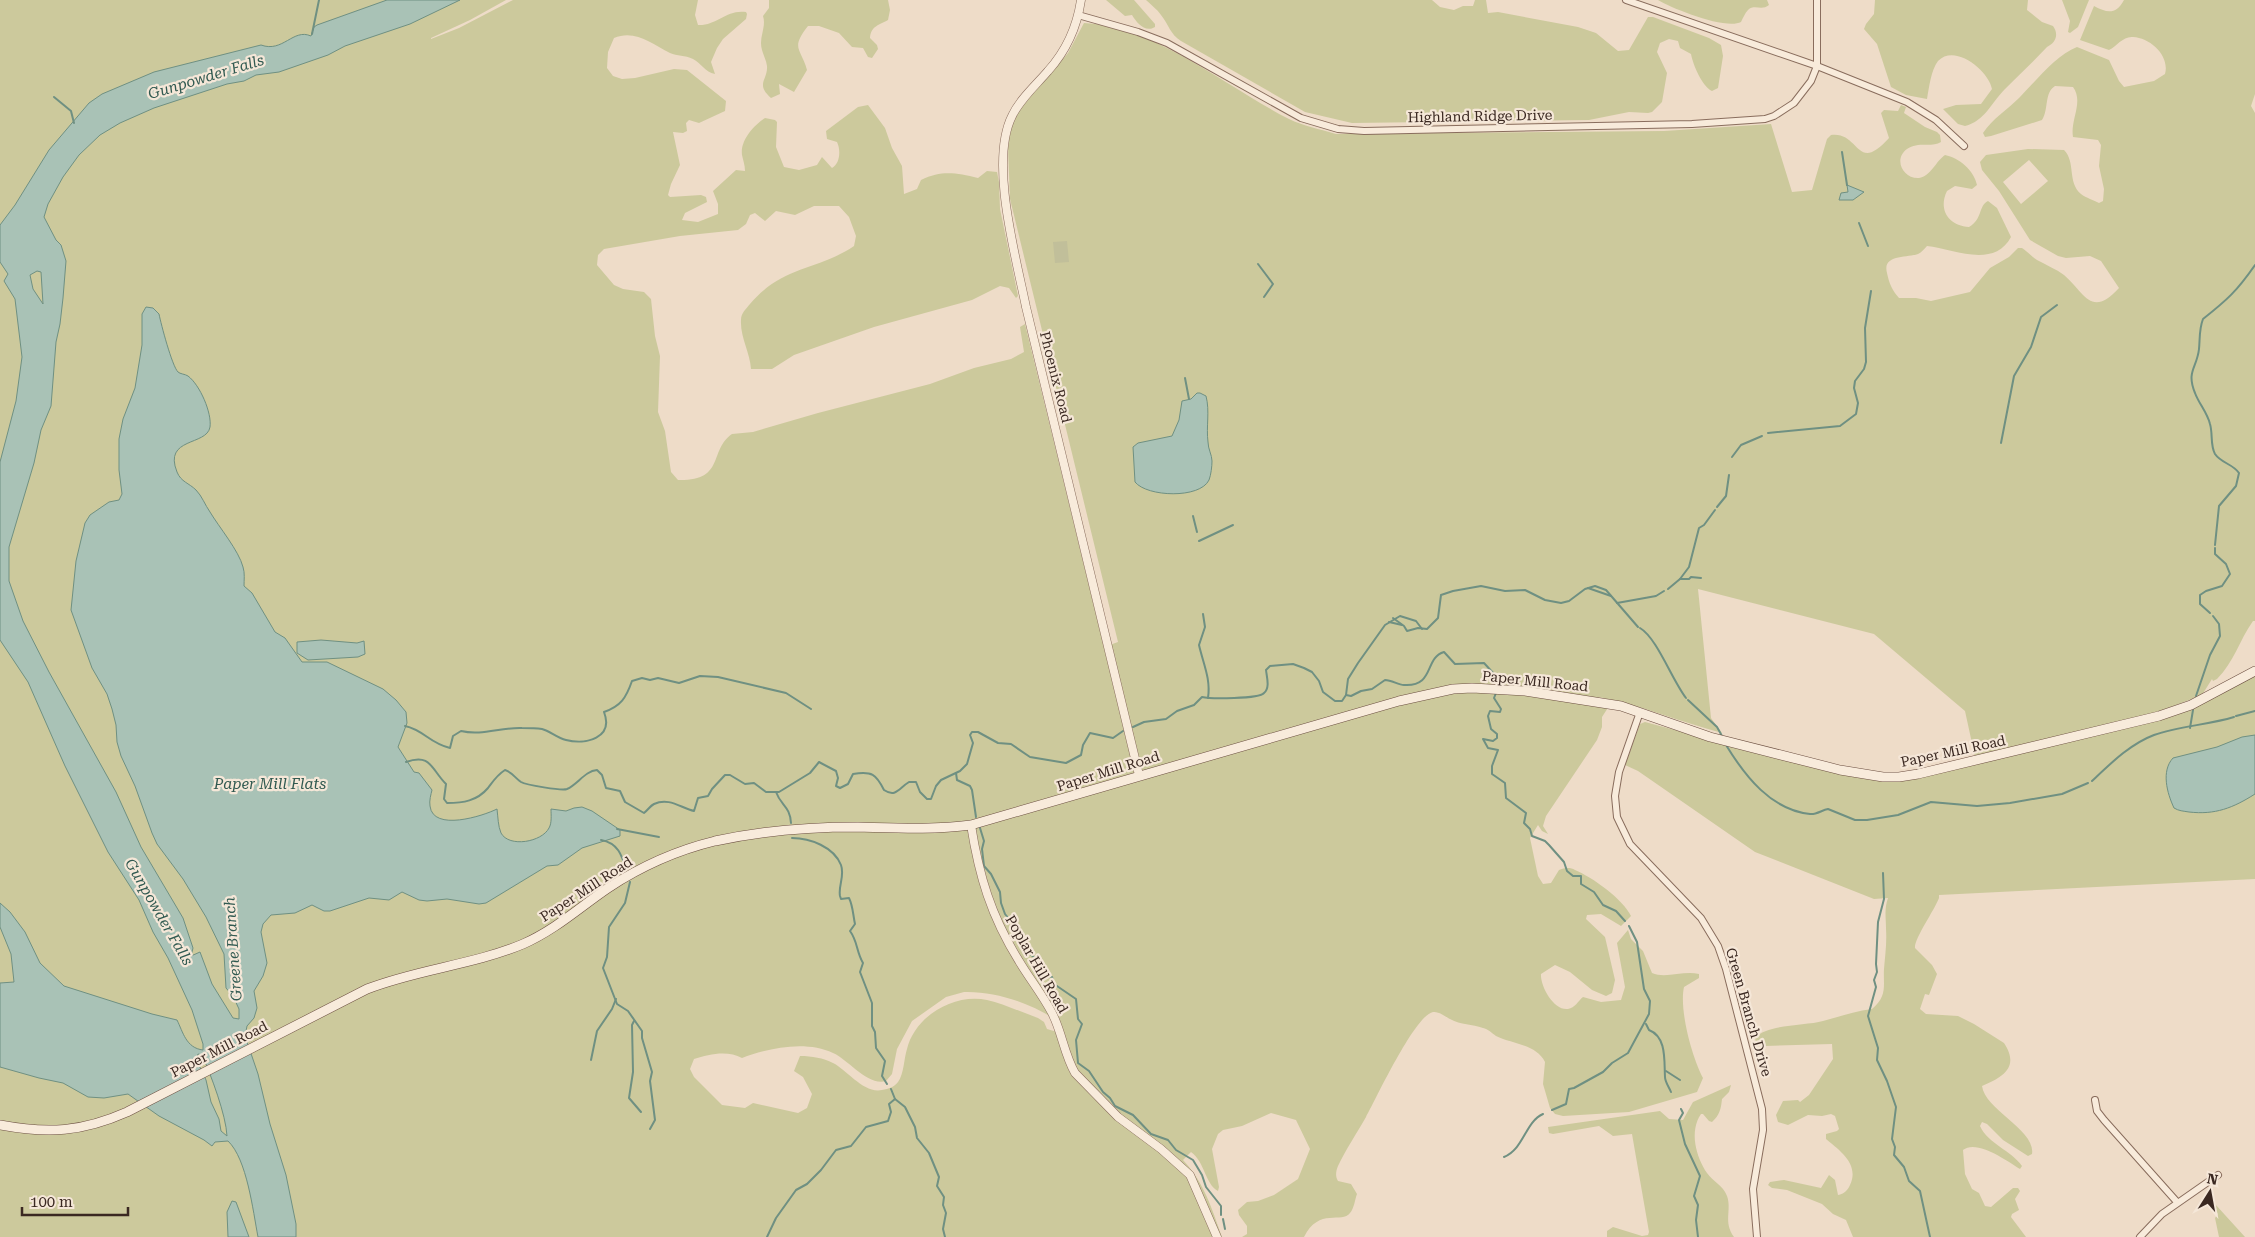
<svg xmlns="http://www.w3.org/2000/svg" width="2255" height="1237" font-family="'Roboto Serif',serif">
  <rect width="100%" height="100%" fill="#eedcc8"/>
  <g fill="#ccc99c" fill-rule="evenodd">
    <path d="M 0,0 L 506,0 L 470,20 L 431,38 L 431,39 L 459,28 L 513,0 L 698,0 L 695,15 L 698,25 C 716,26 727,9 746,12 L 747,14 L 746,19 L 723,39 L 717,48 L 711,62 L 715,74 C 705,72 701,63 693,59 C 685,55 677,56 670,53 C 652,44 635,29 614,38 L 608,52 L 607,68 L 613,76 L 622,79 L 635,78 L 674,69 L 687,70 L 726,101 L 725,111 L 699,123 L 689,120 L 686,123 L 687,131 L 683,133 L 673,132 L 680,165 L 671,184 L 668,195 L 670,197 L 701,195 L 706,197 L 707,202 L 685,213 L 682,220 L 698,222 L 718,214 L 718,204 L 713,191 L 736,170 L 745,171 C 745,165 743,160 742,155 C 740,140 754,125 765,118 L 775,120 L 777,122 L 776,147 L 784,167 L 799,170 L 817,165 L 822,157 L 832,168 C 840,164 841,150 837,142 L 827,139 L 826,131 L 858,107 L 868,105 L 885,128 L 892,148 L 902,166 L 904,194 L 917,189 L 921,180 C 942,170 956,173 978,178 L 987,171 L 997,172 L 999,182 L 1000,209 L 1018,296 L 1016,298 L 1009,288 L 1000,286 L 972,300 L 874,327 L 794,355 L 772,369 L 751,369 C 750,352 740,337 741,320 C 741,313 746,309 750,304 C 783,265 817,271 854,246 L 856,236 L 849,217 L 839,206 L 814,206 L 795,215 L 776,211 L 765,221 L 755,213 L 750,215 L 746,224 L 738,230 L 680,236 L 604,249 L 598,255 L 597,265 L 614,285 L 623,289 L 644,292 L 651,299 L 655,336 L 660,356 L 658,412 L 665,431 L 671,472 L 678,480 C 726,481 708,451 732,434 L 753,432 L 818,413 L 930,384 L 974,368 L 1011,359 L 1024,352 L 1020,327 L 1025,324 L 1104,647 L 1118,642 L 1010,199 L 1008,148 L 1011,124 L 1021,108 L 1068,53 L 1084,23 C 1153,25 1228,88 1289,119 C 1303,126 1320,129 1336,134 L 1664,131 L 1771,124 L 1792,192 L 1812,190 L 1827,139 L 1831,135 C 1860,131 1856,175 1889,138 L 1881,113 L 1884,110 L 1898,111 L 1901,105 L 1906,107 L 1904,113 L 1925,127 L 1937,132 L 1940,135 L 1941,142 C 1932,148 1918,141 1907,149 C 1893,159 1903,179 1919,178 C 1931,176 1936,161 1945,155 C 1959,158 1974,170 1977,185 L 1972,189 L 1955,186 L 1947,191 C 1938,209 1948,226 1969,227 C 1983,219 1978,206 1988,201 L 1997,208 L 2011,237 C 1994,269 1953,249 1927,246 C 1924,249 1921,253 1918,254 C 1907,258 1882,254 1887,273 C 1889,283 1892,290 1899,298 L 1916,298 L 1931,301 L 1970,292 L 1990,268 L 2009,257 L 2018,248 L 2022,248 C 2027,251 2032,257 2037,260 C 2046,265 2056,269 2064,275 C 2084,292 2091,319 2119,288 L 2101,261 L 2090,256 L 2066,258 L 2058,256 L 2030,240 L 1999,191 L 1982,170 L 1980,162 L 1986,155 L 2028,149 L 2064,150 C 2076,162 2067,182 2081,194 C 2086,198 2094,200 2099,203 L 2103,201 L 2104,189 L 2099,166 L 2101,145 L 2098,140 L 2073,137 C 2070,120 2084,102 2073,87 L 2055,86 C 2044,93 2049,109 2042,120 L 1991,136 L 1985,137 L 1983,133 C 1993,118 2007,110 2019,98 C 2035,82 2056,55 2077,47 L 2109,60 L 2119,81 L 2124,87 L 2154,81 L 2165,74 C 2170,56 2151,38 2133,37 C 2123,36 2117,46 2109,50 L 2080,40 L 2094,6 C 2107,13 2116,15 2124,0 L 2255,0 L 2255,94 L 2251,106 L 2255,113 L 2255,621 L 2253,621 C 2239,641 2234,662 2217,679 L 2213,681 L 2212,679 L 2202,695 L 2171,707 L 2141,717 L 1975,757 L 1965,711 L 1874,634 L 1698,589 L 1711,718 L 1722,733 C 1680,722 1641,705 1599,697 L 1597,700 L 1611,703 L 1602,717 L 1602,727 L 1597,740 L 1546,816 L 1543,826 L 1548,834 L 1542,831 L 1538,825 L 1530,838 L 1538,876 L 1543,884 L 1551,883 L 1559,870 C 1564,868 1570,867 1575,870 C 1592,877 1623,899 1631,916 L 1621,926 L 1601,914 L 1587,915 L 1586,919 L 1605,937 L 1615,980 L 1612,993 L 1606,996 L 1592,990 L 1570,972 L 1555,965 L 1541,974 C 1540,986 1554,1011 1568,1009 C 1575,1008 1578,1001 1583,997 L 1601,1002 L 1621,1000 L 1625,987 L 1617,943 L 1628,930 L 1631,939 L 1643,951 L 1652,973 C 1666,979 1684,970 1699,974 L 1699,978 L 1684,987 C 1679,1010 1692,1057 1703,1078 L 1697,1092 L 1629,1112 L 1563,1116 L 1555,1114 L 1550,1108 L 1543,1084 L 1545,1062 C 1536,1044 1512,1044 1496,1036 C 1492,1033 1488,1029 1483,1028 C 1472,1024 1461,1025 1450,1019 C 1446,1017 1439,1011 1433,1012 C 1415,1015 1376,1099 1366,1117 C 1357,1133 1346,1149 1338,1166 C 1336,1171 1335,1176 1338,1181 L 1351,1184 L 1357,1194 C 1355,1199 1354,1209 1350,1213 C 1342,1224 1319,1207 1304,1237 L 1242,1237 L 1247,1234 L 1247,1226 L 1239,1215 L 1238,1210 L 1247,1202 L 1258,1201 L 1274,1195 L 1298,1179 L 1310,1149 L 1296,1120 L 1271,1113 L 1242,1126 L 1223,1130 L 1218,1134 L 1212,1149 L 1219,1187 L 1218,1191 C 1205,1184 1205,1162 1191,1152 L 1183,1160 C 1204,1182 1212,1209 1222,1237 L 0,1237 ZM 2029,160 L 2048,181 L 2021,204 L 2003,182 ZM 964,992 C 994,991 1027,1002 1053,1018 L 1057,1032 L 1047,1029 L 1044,1022 L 1038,1018 C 1021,1012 1004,1004 987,1000 C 954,993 915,1016 907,1049 C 904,1058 904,1074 898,1082 C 894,1087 889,1089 882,1090 C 864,1094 847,1070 833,1063 C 823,1058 812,1056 800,1056 L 794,1071 L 803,1077 L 812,1094 L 807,1108 L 798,1113 L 753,1103 L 745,1108 L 722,1105 L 694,1077 L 690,1069 L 694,1059 C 709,1054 728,1050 742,1058 C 768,1048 806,1040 833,1053 C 849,1060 867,1086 886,1081 L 892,1074 L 897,1049 L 912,1021 L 946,997 Z"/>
    <path d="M 769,0 L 888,0 L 890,10 L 888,20 C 879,25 871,26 870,38 L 877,45 L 878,49 L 872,58 L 868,57 L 863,48 L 852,47 L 839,33 L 819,26 L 808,26 C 790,49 801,48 807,70 L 794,92 L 779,84 L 780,94 L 771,98 C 755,84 768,80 767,66 C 766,58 761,52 761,43 C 761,34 766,25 763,16 L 769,8 Z"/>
    <path d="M 1106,0 L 1134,0 L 1155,24 L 1155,27 C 1145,33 1137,23 1132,15 L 1125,16 Z"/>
    <path d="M 1146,0 L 1432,0 L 1440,7 L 1454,10 L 1463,6 L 1473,6 L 1475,0 L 1486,0 L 1488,13 L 1498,12 L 1578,27 L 1596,33 L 1618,51 L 1629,50 L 1648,17 L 1653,17 L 1709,38 L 1721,45 L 1723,56 L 1718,88 L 1712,91 C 1702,86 1693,65 1691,54 L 1680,48 L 1678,41 L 1669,39 L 1660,43 L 1657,52 L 1667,73 L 1662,102 L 1652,112 L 1648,113 L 1629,112 L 1589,120 L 1352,123 L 1305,112 L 1181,41 C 1170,34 1169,25 1161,15 C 1157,9 1151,5 1146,0 Z"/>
    <path d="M 1658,0 L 1767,0 L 1769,5 C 1762,11 1754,4 1748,10 C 1745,13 1743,18 1741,22 C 1726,30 1673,9 1658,0 Z"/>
    <path d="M 1875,0 L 2028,0 L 2027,10 L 2042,22 L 2053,26 C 2059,34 2056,43 2047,47 C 2033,62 2019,75 2005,89 C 1991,103 1985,121 1965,126 L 1958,124 L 1943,109 L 1956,105 L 1981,104 L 1992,89 C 1989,71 1955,43 1938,61 C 1931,70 1929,88 1927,99 L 1906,95 L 1891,87 L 1877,44 L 1864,29 L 1866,24 L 1874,14 Z"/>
    <polygon points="2062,0 2089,0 2078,27 2070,33 2068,32 2070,21"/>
    <path d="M 2255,674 L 2255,879 L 1939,895 L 1939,898 C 1934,911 1914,939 1915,948 L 1932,965 L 1937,974 L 1929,995 L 1925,994 L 1920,1009 L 1926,1014 L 1958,1016 L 1974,1024 L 2004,1043 C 2020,1067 2003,1077 1982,1086 C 1985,1110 2036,1130 2032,1154 L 2028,1156 L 2003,1140 L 1987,1124 L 1982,1122 L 1980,1126 C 1988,1144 2011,1150 2022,1166 L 2020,1169 C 2007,1161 1977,1139 1963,1150 L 1965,1174 L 1972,1189 L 1979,1193 L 1985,1206 L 1991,1207 L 2013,1188 L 2018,1188 L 2020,1191 L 2015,1199 L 2019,1210 L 2012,1214 L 2011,1217 L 2026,1237 L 1853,1237 L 1846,1220 L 1833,1214 L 1822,1204 L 1787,1190 L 1772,1188 L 1768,1185 L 1770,1182 L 1784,1180 L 1821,1188 L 1829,1175 L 1835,1180 L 1838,1195 C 1844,1194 1848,1190 1850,1185 C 1860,1164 1839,1150 1826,1139 L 1826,1134 L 1837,1131 L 1839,1129 L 1835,1116 L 1831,1114 L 1822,1116 L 1808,1115 L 1788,1125 L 1778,1122 L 1776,1115 L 1783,1101 L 1798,1100 L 1800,1102 L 1809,1095 L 1833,1059 L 1832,1044 L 1765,1046 L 1756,1042 L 1755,1038 C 1767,1024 1805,1026 1823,1021 C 1839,1017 1855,1011 1872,1009 C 1888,996 1883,985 1884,969 C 1885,956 1887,943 1886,929 C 1886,918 1884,909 1888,898 L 1874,899 L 1755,852 L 1638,771 L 1625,765 L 1640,724 L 1645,722 L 1836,773 L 1892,781 L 1966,767 L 2158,720 L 2215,697 Z"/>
    <path d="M 1731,1085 L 1729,1092 L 1722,1099 C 1721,1108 1720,1115 1712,1122 L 1709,1121 L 1703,1114 L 1701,1114 C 1689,1131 1696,1157 1707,1173 C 1713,1182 1723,1185 1727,1196 C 1732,1210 1723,1222 1734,1237 L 1607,1237 L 1607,1231 L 1613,1227 L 1642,1236 L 1648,1235 L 1649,1232 L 1632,1134 L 1613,1136 L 1599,1126 L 1553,1134 L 1549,1133 L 1548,1127 L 1660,1111 L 1669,1119 L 1683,1120 L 1693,1102 Z"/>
    <polygon points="2204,1197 2215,1204 2245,1237 2219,1237 2215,1218 2218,1214 2202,1199"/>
  </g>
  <polygon fill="#c1bf9a" points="1067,241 1069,262 1055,263 1053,242"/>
  <g fill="#a9c2b6" stroke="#6f9082" fill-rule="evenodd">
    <path d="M 387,0 L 460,0 L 410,24 L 345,46 L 328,55 L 279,72 L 256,75 L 244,81 L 227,84 L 154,108 L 120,123 L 100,135 L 79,155 L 63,177 L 48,204 L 44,217 L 56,240 L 61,245 L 66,261 L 63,298 L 60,324 L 56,342 L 51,406 L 41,430 L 34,463 L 9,547 L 9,581 L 23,621 L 49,672 L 116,792 L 141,847 L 183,918 L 193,948 L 191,956 L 200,952 L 212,984 L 233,1018 L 239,1019 L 239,1009 L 233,996 L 226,988 L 224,954 L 206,917 L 183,879 L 157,844 L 152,833 L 135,786 L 121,756 L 117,742 L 116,725 L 112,709 L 107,694 L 92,668 L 71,610 L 76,561 L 85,523 L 90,515 L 109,502 L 119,500 L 122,494 L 119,470 L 119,439 L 123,419 L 135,388 L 142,345 L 142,314 L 146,307 L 153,308 L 159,314 C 161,324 172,366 178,372 C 180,374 185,374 188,376 C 200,385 212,413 210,427 C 207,446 163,437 177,472 C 181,482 189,483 196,490 C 202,496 205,505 210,512 C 219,527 239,551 243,567 C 245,573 244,580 244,586 L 252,593 L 275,632 L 285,638 L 302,662 L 327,662 L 383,689 L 396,700 L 406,712 L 407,723 L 398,747 L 414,772 L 419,773 L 432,790 C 431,794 429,801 430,806 C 433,832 483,816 497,809 C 498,817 498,826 501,833 C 509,848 542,842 549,828 C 552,823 551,815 551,809 L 566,811 L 574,808 L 582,807 L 592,811 L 620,830 L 620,836 L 582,848 L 558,865 L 547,866 L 486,903 L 479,904 L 447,899 L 427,901 L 419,900 L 402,892 L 389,900 L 369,898 L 330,911 L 324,911 L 312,905 L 295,913 L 271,915 L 263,924 L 261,932 L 267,963 L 263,976 L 254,991 L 257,1008 L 254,1018 L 247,1026 L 245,1036 L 258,1074 L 270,1124 L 286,1175 L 296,1224 L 296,1237 L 258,1237 C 253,1211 247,1159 228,1141 L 215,1142 L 212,1146 L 204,1140 L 159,1116 L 128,1094 L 104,1098 L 88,1097 L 63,1083 L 39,1078 L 0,1067 L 0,983 L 14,982 L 11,954 L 0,927 L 0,903 L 10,912 L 25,932 L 40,963 L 64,986 L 152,1014 L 177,1020 C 183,1032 186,1048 203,1050 L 203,1044 L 192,1010 L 168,958 L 153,932 L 139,900 L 108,852 L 65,766 L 28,682 L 0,640 L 0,462 L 16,401 L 22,357 L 15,299 L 4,281 L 8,274 L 0,262 L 0,225 L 15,205 L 49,150 L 89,103 L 102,94 L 154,72 L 261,45 C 283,53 293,28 311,36 L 314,27 L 317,25 ZM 37,271 L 41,272 L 43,304 L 33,289 L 30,275 ZM 198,1054 L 202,1055 C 211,1075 226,1115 227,1136 L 221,1131 L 219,1119 L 211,1102 L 206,1080 L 196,1059 Z"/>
    <polygon points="1847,185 1864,192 1853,200 1839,200 1841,193 1848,192"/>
    <path d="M 1197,393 L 1200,393 L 1206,396 C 1210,411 1206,427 1208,442 C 1208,449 1212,455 1212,461 C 1212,466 1211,475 1209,480 C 1200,499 1147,497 1135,482 L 1133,447 L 1138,443 L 1172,436 L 1179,420 L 1182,401 L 1191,399 Z"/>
    <polygon points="321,640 357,643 364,641 365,654 358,657 308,660 297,653 297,642"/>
    <path d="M 2255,735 L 2255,794 C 2233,808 2215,815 2189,812 C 2183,811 2179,811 2174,808 C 2167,793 2161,771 2173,758 L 2217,747 L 2242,737 Z"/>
    <polygon points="232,1201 236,1202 249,1237 228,1237 227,1212"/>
  </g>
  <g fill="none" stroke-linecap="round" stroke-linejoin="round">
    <g stroke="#6f9082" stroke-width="2">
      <polyline points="312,34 319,0"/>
      <polyline points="54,97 71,111 74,123"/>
      <polyline points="1842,152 1847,185"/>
      <polyline points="1859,223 1868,246"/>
      <polyline points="1258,264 1273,284 1264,297"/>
      <polyline points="1185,378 1189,399"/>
      <polyline points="1768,433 1840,426 1856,414 1858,403 1854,388 1855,381 1864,369 1866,362 1865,328 1871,291"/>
      <polyline points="2001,443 2014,376 2031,347 2041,317 2057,305"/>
      <polyline points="1732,457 1741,445 1762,436"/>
      <polyline points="1717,507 1726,496 1729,475"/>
      <polyline points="1193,516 1197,532"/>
      <polyline points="1199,541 1233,525"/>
      <path d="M 2215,545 L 2219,506 L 2236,486 L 2239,473 C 2233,464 2221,463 2215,454 C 2210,445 2213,434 2210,424 C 2207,412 2199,404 2195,393 C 2186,371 2197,368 2199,349 C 2200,339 2199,329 2203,319 C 2227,300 2237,291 2255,265"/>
      <polyline points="1680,579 1689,579 1691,577 1701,578"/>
      <polyline points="1588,588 1611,596"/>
      <polyline points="1668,589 1680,579 1689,567 1699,528 1704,525 1715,510"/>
      <polyline points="1617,603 1656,596 1664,591"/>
      <polyline points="2210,613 2200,604 2200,595 2206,591 2222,586 2230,574 2226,564 2215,554 2215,548"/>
      <path d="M 1203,614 L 1205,627 L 1199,645 C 1203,663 1211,679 1208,698"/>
      <polyline points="1393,618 1404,626 1407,631 1418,628 1427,629 1438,618 1441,595 1453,591 1481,586 1505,591 1525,590 1545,600 1561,603 1569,601 1585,589 1595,586 1606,590 1638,627"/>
      <polyline points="1389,622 1402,625"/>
      <path d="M 1640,628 C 1657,638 1672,680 1686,698"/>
      <polyline points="1496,693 1494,698 1501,709 1500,712 1490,711 1488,716 1491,729 1497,734 1497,738 1493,741 1483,739 1488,748 1498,750 1492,766 1492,774 1505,783 1506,798 1526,813 1524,823 1530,829 1532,836 1545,841 1549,845 1564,862 1567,871 1573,876 1581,876 1581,884 1594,892 1603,905 1616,911 1625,921"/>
      <path d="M 1346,695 L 1351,696 L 1361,691 L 1372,689 L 1385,680 C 1392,680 1398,685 1404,685 C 1435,687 1424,658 1444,652 L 1455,664 L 1484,663 L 1495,675 L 1497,685"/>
      <polyline points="2196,696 2210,655 2220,636 2219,624 2213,616"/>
      <polyline points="1688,700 1717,727 1722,736"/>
      <polyline points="2236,716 2255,711"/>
      <path d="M 405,726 C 424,730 429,743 450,748 L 453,736 L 461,731 C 482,736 501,727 522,728 C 528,728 535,728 542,729 C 550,731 557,738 566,740 C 586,745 614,738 604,712 C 621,706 626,698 632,681 L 642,678 L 650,680 L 658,678 L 679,683 L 700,676 L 718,677 L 786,693 L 811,709"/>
      <path d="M 1133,727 L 1144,722 L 1166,719 L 1177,711 L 1194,705 L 1202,697 C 1210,699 1259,699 1264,693 C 1270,688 1267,678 1266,670 L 1270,666 L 1293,664 L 1304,668 L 1312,672 L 1319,681 L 1323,692 L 1335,701 L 1342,701 L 1346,695 L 1348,679 L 1358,663 L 1385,625 L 1400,616 L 1416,621 L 1422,629"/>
      <polyline points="2190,728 2193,710"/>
      <path d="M 1726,745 C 1745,776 1771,810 1810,814 C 1816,815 1822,810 1828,809 L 1855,820 L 1867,820 L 1898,815 L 1931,802 L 1977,806 L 2010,803 L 2062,794 L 2088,783"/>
      <path d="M 406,762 C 431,753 431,769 446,784 L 444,799 L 447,803 C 463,803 477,801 488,788 C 494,780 497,775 505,770 C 512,772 515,778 521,782 C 526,785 562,791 567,789 C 578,784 585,771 597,770 L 602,775 L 606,788 L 620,791 L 625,802 L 644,813 C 648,810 650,806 654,804 C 669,797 681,808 694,811 L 698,798 L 708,796 L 712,789 L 725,775 L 730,775 L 745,784 L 754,783 L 766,792 L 779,792 L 810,773 L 819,762 L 836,771 L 838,778 L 836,786 L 840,788 L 848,784 L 853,774 C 872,771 876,774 884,790 C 896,798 899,788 909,782 L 916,782 L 920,792 L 927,799 L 931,799 L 936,786 L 941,780 L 960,771 L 967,764 L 973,743 L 970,735 L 972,732 L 978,732 L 998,743 L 1011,744 L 1030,757 L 1066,763 L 1081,755 L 1083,745 L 1090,733 L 1113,738 L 1123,731"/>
      <polyline points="956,773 957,780 970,786 972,790 976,817"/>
      <path d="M 2092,781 C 2110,764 2130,744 2154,735 C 2179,726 2208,725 2234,717"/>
      <path d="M 776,792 C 781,806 790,806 791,823"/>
      <polyline points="980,828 984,841 982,849 984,866 991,874 1000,892 1001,903 1005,914 1023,937 1029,953 1036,959 1041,971 1046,976 1052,977 1054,984 1076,999 1078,1019 1082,1024 1076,1040 1078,1063 1089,1071 1103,1092 1110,1098 1115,1106 1133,1115 1151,1134 1168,1140 1176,1150 1193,1160 1202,1175 1206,1187 1221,1206 1221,1215"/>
      <polyline points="617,829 659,837"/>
      <path d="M 792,838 C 810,838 834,847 841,865 C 845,876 838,886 840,896 L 841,899 L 849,898 C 853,906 853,915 855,924 L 850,931 C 858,942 856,951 863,963 L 860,972 L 872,1003 L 872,1026 L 875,1032 L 876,1048 L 885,1061 L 882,1076 L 887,1084"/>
      <path d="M 601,840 C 618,843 622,855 626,870"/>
      <polyline points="1883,873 1884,899 1878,922 1876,964 1877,972 1874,980 1876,987 1868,1016 1878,1048 1877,1060 1887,1081 1896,1107 1892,1139 1895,1147 1894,1155 1904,1167 1909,1181 1920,1191 1930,1237"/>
      <polyline points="630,882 625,903 609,927 607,957 603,968 617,1004 628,1011 642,1031 642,1038 652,1072 650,1081 655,1120 650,1129"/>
      <polyline points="634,1021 632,1025 633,1072 629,1098 641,1112"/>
      <path d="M 1646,1024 L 1649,1030 C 1667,1037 1664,1061 1665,1077 C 1665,1082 1669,1087 1671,1092"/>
      <polyline points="591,1060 597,1031 612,1009 616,999"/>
      <polyline points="1666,1071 1680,1080"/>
      <polyline points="891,1089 895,1099 905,1107 915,1127 917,1138 929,1153 939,1177 937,1186 944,1197 943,1205 946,1213 943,1229 945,1237"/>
      <polyline points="1681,1109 1683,1113 1679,1120 1685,1144 1700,1176 1694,1196 1698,1205 1696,1220 1698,1237"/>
      <polyline points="1552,1110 1566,1104 1569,1089 1574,1088 1603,1072 1612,1063 1628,1053 1649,1014 1650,1001 1644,989 1637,942 1629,926"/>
      <path d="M 1504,1157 C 1524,1149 1525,1122 1543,1114"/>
      <polyline points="1223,1219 1225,1229"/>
      <polyline points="767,1237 776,1218 796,1190 807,1184 821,1170 836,1150 851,1146 866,1127 888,1121 891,1112 889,1104 895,1099"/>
    </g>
    <g stroke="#896d5d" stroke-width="8">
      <g id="minor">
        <polyline points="1626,0 1817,66 1907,102 1936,120 1964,146"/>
        <polyline points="1078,15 1138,32 1167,43 1301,118 1338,129 1364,131 1692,124 1765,119 1774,116 1794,103 1811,81 1817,66 1817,0"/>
        <polyline points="1640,712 1619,772 1615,796 1617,817 1630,844 1701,918 1718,946 1726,969 1762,1109 1763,1130 1753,1189 1757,1237"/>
        <polyline points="2095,1100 2097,1111 2104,1120 2177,1202"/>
        <polyline points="2140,1237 2162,1214 2218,1175"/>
      </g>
    </g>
    <g stroke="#896d5d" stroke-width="9">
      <g id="tertiary">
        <path d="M 1081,0 C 1077,27 1066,51 1048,71 C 1036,85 1020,99 1012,116 C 989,162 1016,257 1026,307 L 1139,775"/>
        <path d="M 971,825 C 979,876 991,916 1019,961 C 1029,978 1042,994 1052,1013 C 1062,1032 1064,1054 1075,1073 L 1118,1117 L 1161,1149 L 1190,1175 L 1217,1237"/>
      </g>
    </g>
    <g stroke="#6b4e40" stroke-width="10">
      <path id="secondary" d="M 0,1125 C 48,1134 82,1132 127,1112 L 367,989 C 418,969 473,965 523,944 C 555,930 580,907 608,888 C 640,867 678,850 715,841 C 761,831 811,827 858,827 C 897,828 933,830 971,825 L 1399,701 L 1453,689 L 1472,688 L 1525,691 L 1621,706 L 1710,737 L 1840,770 L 1883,777 L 1899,777 L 1918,774 L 2159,716 L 2191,705 L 2255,671"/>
    </g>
    <use href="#minor" stroke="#f8ebdb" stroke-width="6"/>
    <use href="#tertiary" stroke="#f8ebdb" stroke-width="8"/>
    <use href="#secondary" stroke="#f8ebdb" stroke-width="9"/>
  </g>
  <g text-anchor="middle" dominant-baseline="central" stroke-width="4.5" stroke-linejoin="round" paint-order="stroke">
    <g font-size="14" fill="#3a2821" stroke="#f5e7d8">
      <text transform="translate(1480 116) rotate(-1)">Highland Ridge Drive</text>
      <text transform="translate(1056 377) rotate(76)">Phoenix Road</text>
      <text transform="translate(1535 681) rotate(6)">Paper Mill Road</text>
      <text transform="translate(1953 751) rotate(-12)">Paper Mill Road</text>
      <text transform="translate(1108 771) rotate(-17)">Paper Mill Road</text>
      <text transform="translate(586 889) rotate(-33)">Paper Mill Road</text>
      <text transform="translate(1037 964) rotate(60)">Poplar Hill Road</text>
      <text transform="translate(1749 1012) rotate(74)">Green Branch Drive</text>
      <text transform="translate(219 1049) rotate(-27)">Paper Mill Road</text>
    </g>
    <g font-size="15" font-style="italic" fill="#305950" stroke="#f5e7d8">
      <text transform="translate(206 77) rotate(-17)">Gunpowder Falls</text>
      <text x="270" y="784">Paper Mill Flats</text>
      <text transform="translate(159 912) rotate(60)">Gunpowder Falls</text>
      <text transform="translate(233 949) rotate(-94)">Greene Branch</text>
    </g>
  </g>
  <g transform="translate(2210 1192) rotate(11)" stroke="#f5e7d8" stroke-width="4" paint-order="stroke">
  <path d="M0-4L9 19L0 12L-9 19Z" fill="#3a2821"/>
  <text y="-8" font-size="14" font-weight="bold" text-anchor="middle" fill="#3a2821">N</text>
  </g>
  <path d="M22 1207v8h106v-8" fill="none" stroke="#3a2821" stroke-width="2.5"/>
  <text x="30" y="1207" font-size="15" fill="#3a2821" stroke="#f5e7d8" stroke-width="4" paint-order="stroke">100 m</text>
</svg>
